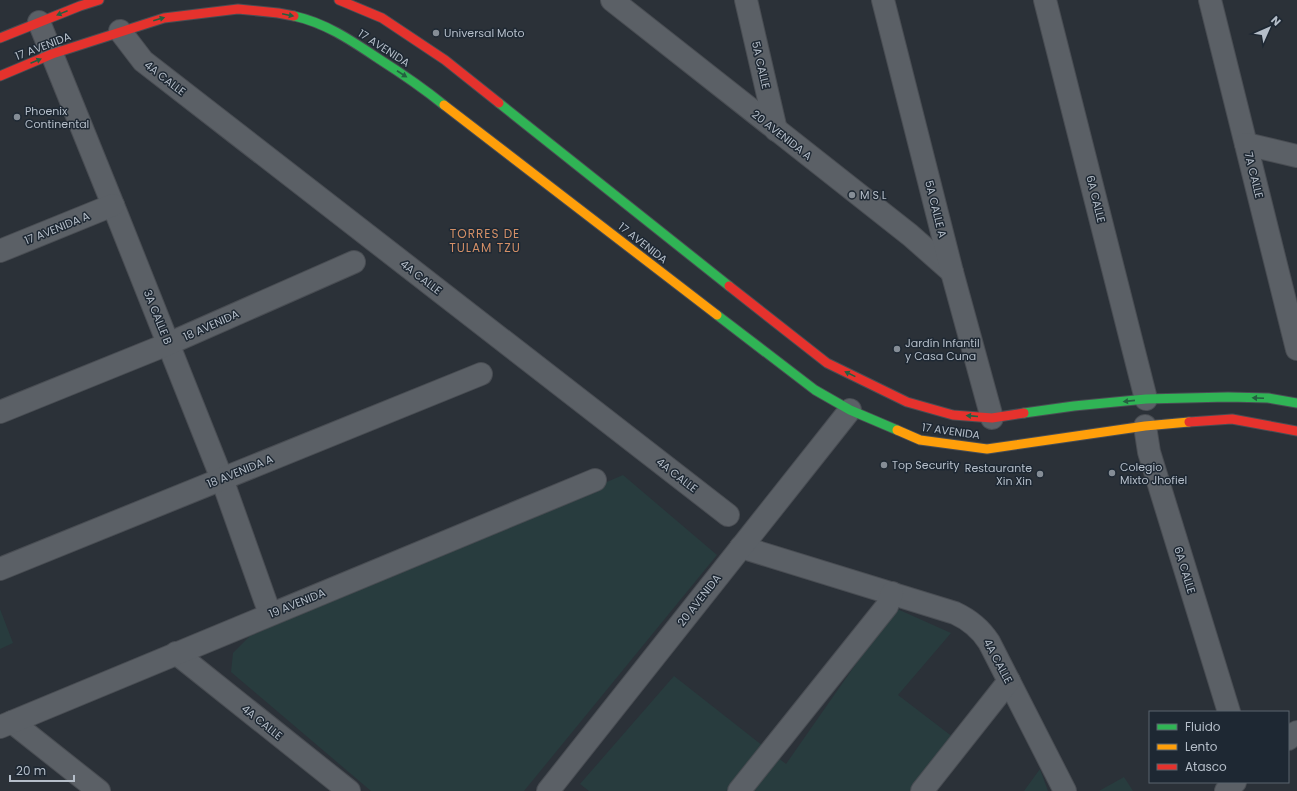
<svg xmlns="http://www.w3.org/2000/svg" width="1297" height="791" font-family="Poppins,sans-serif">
  <rect width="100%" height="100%" fill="#2b3138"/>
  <g fill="#283c3e">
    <polygon points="623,475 717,555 524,791 371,791 231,672 233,653 250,636"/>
    <polygon points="895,608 951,633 898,695 962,744 922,791 589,791 580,784 674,676 786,764"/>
    <polygon points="0,609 13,643 0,649"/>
    <polygon points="1040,769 1048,791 1024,791"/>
    <polygon points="1124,777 1133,791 1099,791"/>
  </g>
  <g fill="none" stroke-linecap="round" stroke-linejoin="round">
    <g stroke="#494d53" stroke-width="24">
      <g id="street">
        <polyline points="612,0 910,235 952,272"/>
        <polyline points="746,0 776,130"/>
        <polyline points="883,0 952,272 992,418"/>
        <polyline points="1045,0 1146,399"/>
        <polyline points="1210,0 1297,349"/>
        <polyline points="39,22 113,205 222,479 270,614"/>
        <polyline points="120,31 143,61 728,515"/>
        <polyline points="1246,144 1297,156"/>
        <polyline points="0,251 113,205"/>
        <polyline points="0,412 168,344 354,262"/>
        <polyline points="1145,426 1149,452 1229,712"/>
        <path d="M 741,547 L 955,613 C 970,620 980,628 989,642 L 1065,791"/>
        <polyline points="0,569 481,374"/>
        <polyline points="176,653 349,791"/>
        <polyline points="12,722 99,791"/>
        <polyline points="0,727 595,480"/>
        <polyline points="1288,739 1297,732"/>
        <polyline points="548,791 850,410"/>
        <polyline points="739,791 887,606 892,593"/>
        <polyline points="922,791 1009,681"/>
        <polyline points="1226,791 1235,782"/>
      </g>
    </g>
    <g stroke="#494d53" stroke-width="11">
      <g id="fast">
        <path d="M 294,16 C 326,23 352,41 379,59 C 401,73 423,88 444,105"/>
        <polyline points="499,103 729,286"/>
        <polyline points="717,315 815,390 850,410 897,430"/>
        <polyline points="1024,413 1074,406 1146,399 1228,397 1268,398 1297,403"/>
      </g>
    </g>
    <g stroke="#494d53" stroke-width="11">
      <g id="slow">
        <polyline points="444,105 717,315"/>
        <polyline points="897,430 920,440 987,449 1145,426 1189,422"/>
      </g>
    </g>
    <g stroke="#494d53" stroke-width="11">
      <g id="jam">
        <polyline points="339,0 382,18 445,60 499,103"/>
        <polyline points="0,38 80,6 99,0"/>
        <polyline points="0,76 52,54 164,18 238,9 278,13 294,16"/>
        <polyline points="729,286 827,363 907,402 953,415 992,418 1024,413"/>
        <polyline points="1189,422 1232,419 1297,431"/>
      </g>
    </g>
    <use href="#street" stroke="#5b6066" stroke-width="22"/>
    <use href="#fast" stroke="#30b455" stroke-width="9"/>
    <use href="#slow" stroke="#ff9f0a" stroke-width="9"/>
    <use href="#jam" stroke="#e5322d" stroke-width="9"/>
  </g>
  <defs><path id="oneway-solid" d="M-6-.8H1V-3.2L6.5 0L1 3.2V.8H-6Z"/></defs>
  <g fill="#256041">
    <use href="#oneway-solid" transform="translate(62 13) rotate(158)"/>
    <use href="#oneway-solid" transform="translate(288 15) rotate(12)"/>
    <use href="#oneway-solid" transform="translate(159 19) rotate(-16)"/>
    <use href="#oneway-solid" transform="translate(36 61) rotate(-23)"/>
    <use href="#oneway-solid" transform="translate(402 74) rotate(33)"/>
    <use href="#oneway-solid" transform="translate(850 374) rotate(-154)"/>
    <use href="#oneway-solid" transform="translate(1258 398) rotate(-178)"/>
    <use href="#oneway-solid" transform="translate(1129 401) rotate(174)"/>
    <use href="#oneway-solid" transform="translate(972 416) rotate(-175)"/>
  </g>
  <g fill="#858d96" stroke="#1e2833" stroke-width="1.5">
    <circle cx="436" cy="33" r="4"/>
    <circle cx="17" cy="117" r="4"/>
    <circle cx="852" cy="195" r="4"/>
    <circle cx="897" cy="349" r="4"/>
    <circle cx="884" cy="465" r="4"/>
    <circle cx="1112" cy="473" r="4"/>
    <circle cx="1040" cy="474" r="4"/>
  </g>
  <g text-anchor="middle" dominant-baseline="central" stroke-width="3" stroke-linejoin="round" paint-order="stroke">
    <g font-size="11" fill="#b5bec9" stroke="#1e2833" text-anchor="start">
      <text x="444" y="33">Universal Moto</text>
      <text x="25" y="111">Phoenix<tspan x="25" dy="13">Continental</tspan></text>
      <text x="860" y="195">M S L</text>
      <text x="905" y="343">Jardín Infantil<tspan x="905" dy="13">y Casa Cuna</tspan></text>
      <text x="892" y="465">Top Security</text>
      <text x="1120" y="467">Colegio<tspan x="1120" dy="13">Mixto Jhofiel</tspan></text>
      <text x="1032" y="468" text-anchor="end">Restaurante<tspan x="1032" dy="13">Xin Xin</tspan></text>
    </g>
    <g font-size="11" fill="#b5bec9" stroke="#1e2833">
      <text transform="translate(43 46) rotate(-21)">17 AVENIDA</text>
      <text transform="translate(384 48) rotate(33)">17 AVENIDA</text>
      <text transform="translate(761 65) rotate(77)">5A CALLE</text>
      <text transform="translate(165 78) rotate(38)">4A CALLE</text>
      <text transform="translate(782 135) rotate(38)">20 AVENIDA A</text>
      <text transform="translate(1254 175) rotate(76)">7A CALLE</text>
      <text transform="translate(1096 199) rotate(76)">6A CALLE</text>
      <text transform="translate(936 209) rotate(76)">5A CALLE A</text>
      <text transform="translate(57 228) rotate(-22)">17 AVENIDA A</text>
      <text transform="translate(643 243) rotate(38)">17 AVENIDA</text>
      <text transform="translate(421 277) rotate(38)">4A CALLE</text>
      <text transform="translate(158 317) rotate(68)">3A CALLE B</text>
      <text transform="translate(211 325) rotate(-24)">18 AVENIDA</text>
      <text transform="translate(951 431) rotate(8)">17 AVENIDA</text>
      <text transform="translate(240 471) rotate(-22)">18 AVENIDA A</text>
      <text transform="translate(677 475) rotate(38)">4A CALLE</text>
      <text transform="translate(1185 570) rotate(73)">6A CALLE</text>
      <text transform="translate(699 600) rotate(-52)">20 AVENIDA</text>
      <text transform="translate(297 603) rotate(-22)">19 AVENIDA</text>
      <text transform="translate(998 661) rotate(62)">4A CALLE</text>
      <text transform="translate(262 722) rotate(39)">4A CALLE</text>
    </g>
    <g font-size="12" letter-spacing="1" fill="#d38f66" stroke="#1e2833">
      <text x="485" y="233">TORRES DE<tspan x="485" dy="14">TULAM TZU</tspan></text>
    </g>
  </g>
  <rect x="1149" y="711" width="140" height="72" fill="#1e2833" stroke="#5a646f"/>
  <rect x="1157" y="724" width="20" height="6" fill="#30b455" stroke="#5a646f"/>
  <text x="1185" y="731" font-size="12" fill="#b5bec9">Fluido</text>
  <rect x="1157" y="744" width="20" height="6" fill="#ff9f0a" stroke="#5a646f"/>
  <text x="1185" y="751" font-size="12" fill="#b5bec9">Lento</text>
  <rect x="1157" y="764" width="20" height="6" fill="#e5322d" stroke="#5a646f"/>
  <text x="1185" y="771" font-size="12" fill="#b5bec9">Atasco</text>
  <g transform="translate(1269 28) rotate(45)" stroke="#1e2833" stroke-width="3" paint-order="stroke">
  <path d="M0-3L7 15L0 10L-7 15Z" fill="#b5bec9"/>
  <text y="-6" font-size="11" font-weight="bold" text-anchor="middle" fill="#b5bec9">N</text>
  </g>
  <path d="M10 775v6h64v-6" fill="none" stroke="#b5bec9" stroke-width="2"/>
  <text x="16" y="775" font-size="12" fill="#b5bec9" stroke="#1e2833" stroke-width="3" paint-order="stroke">20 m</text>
</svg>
